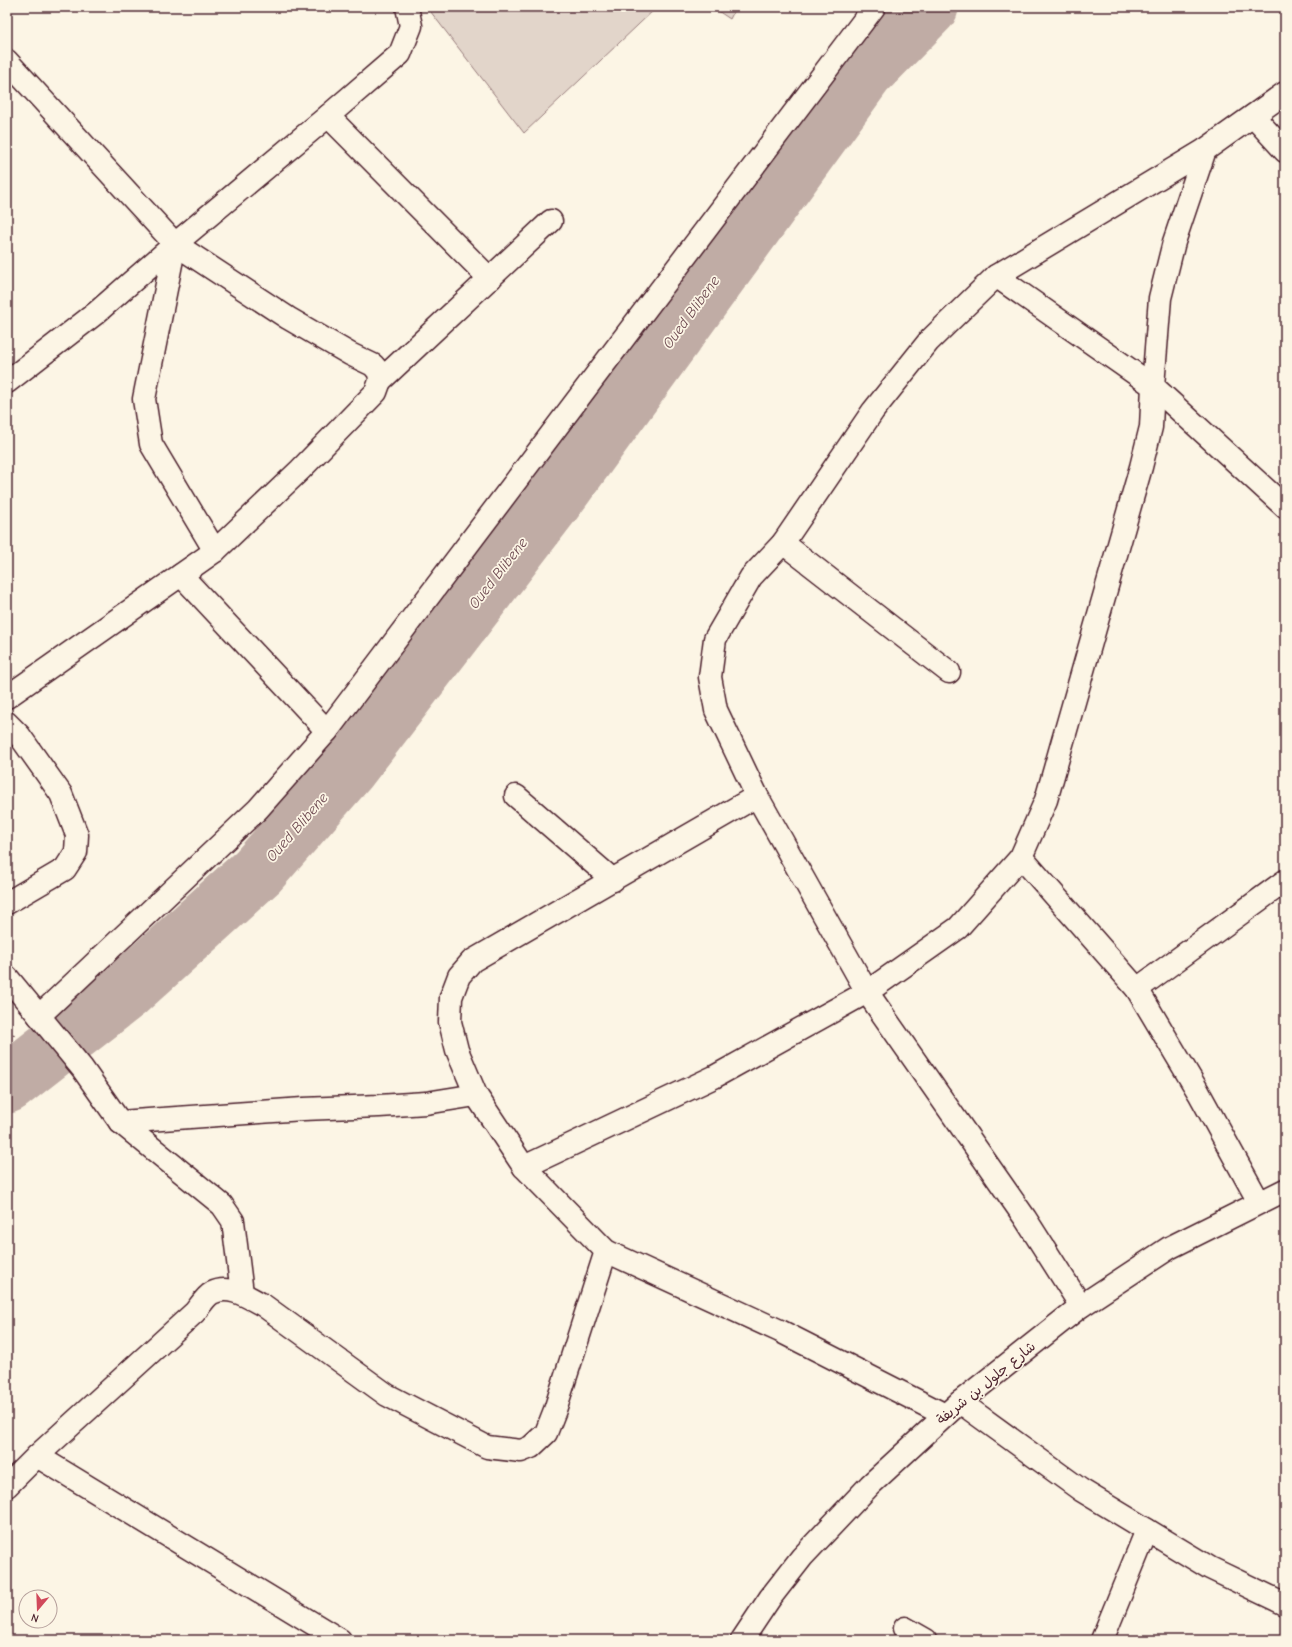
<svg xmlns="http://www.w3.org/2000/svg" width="1292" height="1647" font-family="'Comic Neue','Playpen Sans Arabic',sans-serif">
  <rect width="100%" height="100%" fill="#fcf5e5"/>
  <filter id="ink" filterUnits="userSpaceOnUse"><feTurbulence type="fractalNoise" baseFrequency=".025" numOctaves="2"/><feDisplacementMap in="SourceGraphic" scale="8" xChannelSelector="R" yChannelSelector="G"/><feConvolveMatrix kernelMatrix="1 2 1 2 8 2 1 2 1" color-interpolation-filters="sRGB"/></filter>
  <g filter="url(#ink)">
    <g fill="#e2d5ca" stroke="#967a7a">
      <polygon points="427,7 657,7 524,133"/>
      <polygon points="712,7 736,7 730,19"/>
    </g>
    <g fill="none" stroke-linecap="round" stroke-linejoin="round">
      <polyline stroke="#c0aca5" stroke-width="59" points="7,1084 126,991 258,871 348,768 554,500 865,72 929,7"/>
      <g stroke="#4a1f2b" stroke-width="25">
        <g id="street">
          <polyline points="7,61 175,244 288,318 350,354 373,365 379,372 380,381 376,392 300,470 215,551 7,697"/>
          <polyline points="328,116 490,279"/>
          <polyline points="1253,116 1285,151"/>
          <polyline points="175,244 144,399 151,444 215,551"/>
          <polyline points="996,276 1153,386 1285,507"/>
          <polyline points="380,381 551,221"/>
          <polyline points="7,382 96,313 175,244 328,116 400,54 411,26 407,7"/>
          <polyline points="783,543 949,672"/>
          <polyline points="181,575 327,731"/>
          <polyline points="7,723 19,735 61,794 77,835 76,852 65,869 7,903"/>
          <polyline points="516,796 613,880"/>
          <polyline points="757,796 472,961 459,976 451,997 450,1022 457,1050 476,1095 524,1167 606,1251 780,1331 945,1415"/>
          <polyline points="1021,857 1137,989 1199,1093 1259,1202"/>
          <polyline points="7,977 82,1068 120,1122 303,1109 379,1106 426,1103 476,1095"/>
          <polyline points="1137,989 1285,881"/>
          <polyline points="39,1016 258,809 327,731 874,7"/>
          <polyline points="120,1122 222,1205 233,1221 242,1293"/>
          <polyline points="524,1167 714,1077 867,992 958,928 1021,857 1046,800 1141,467 1151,427 1153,386 1160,298 1174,242 1205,150 1285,93"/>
          <polyline points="1081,1306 1025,1218 867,992 757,796 716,710 710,677 715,639 751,577 783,543 873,411 929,341 996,276 1205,150"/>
          <polyline points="960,1402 1081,1490 1210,1568 1285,1604"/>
          <polyline points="7,1486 37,1456"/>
          <polyline points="905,1628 926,1640"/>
          <path d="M 340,1640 L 37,1456 L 195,1312 C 199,1307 206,1296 212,1293 C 229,1284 248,1297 263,1305 L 387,1395 L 487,1447 L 521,1451 L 531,1447 L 546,1433 L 555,1410 L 606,1251"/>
          <polyline points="1102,1640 1147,1530"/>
        </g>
      </g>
      <g stroke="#4a1f2b" stroke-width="25">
        <polyline id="secondary" points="742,1640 770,1598 802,1557 870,1485 960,1402 1081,1306 1169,1248 1285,1190"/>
      </g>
      <polyline stroke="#4a1f2b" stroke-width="2.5" stroke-dasharray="1 3" stroke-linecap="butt" points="7,1040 16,1033"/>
      <use href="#street" stroke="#fcf5e5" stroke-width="22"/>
      <use href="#secondary" stroke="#fcf5e5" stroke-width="22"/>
    </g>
  </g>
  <g text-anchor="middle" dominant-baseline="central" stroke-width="3.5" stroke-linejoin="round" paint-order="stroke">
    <g font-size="14" fill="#4a1f2b" stroke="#fcf5e5">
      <text transform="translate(986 1383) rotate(-39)">شارع جلول بن شريفة</text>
    </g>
    <g font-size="15" font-style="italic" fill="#6d4950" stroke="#fcf5e5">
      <text transform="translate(691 312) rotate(-54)">Oued Blibene</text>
      <text transform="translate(498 573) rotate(-52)">Oued Blibene</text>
      <text transform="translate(297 827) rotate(-49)">Oued Blibene</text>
    </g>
  </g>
  <rect width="1292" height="1647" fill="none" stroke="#fcf5e5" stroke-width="24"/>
  <rect x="12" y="12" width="1268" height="1623" fill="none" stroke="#4a1f2b" stroke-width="1.5" filter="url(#ink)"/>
  <g transform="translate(38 1609) rotate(199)"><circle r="19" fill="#fcf5e5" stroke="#b59f9b"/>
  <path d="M0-3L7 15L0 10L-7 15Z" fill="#d1495b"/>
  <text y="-6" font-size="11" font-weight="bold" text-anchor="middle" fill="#4a1f2b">N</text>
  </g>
</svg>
